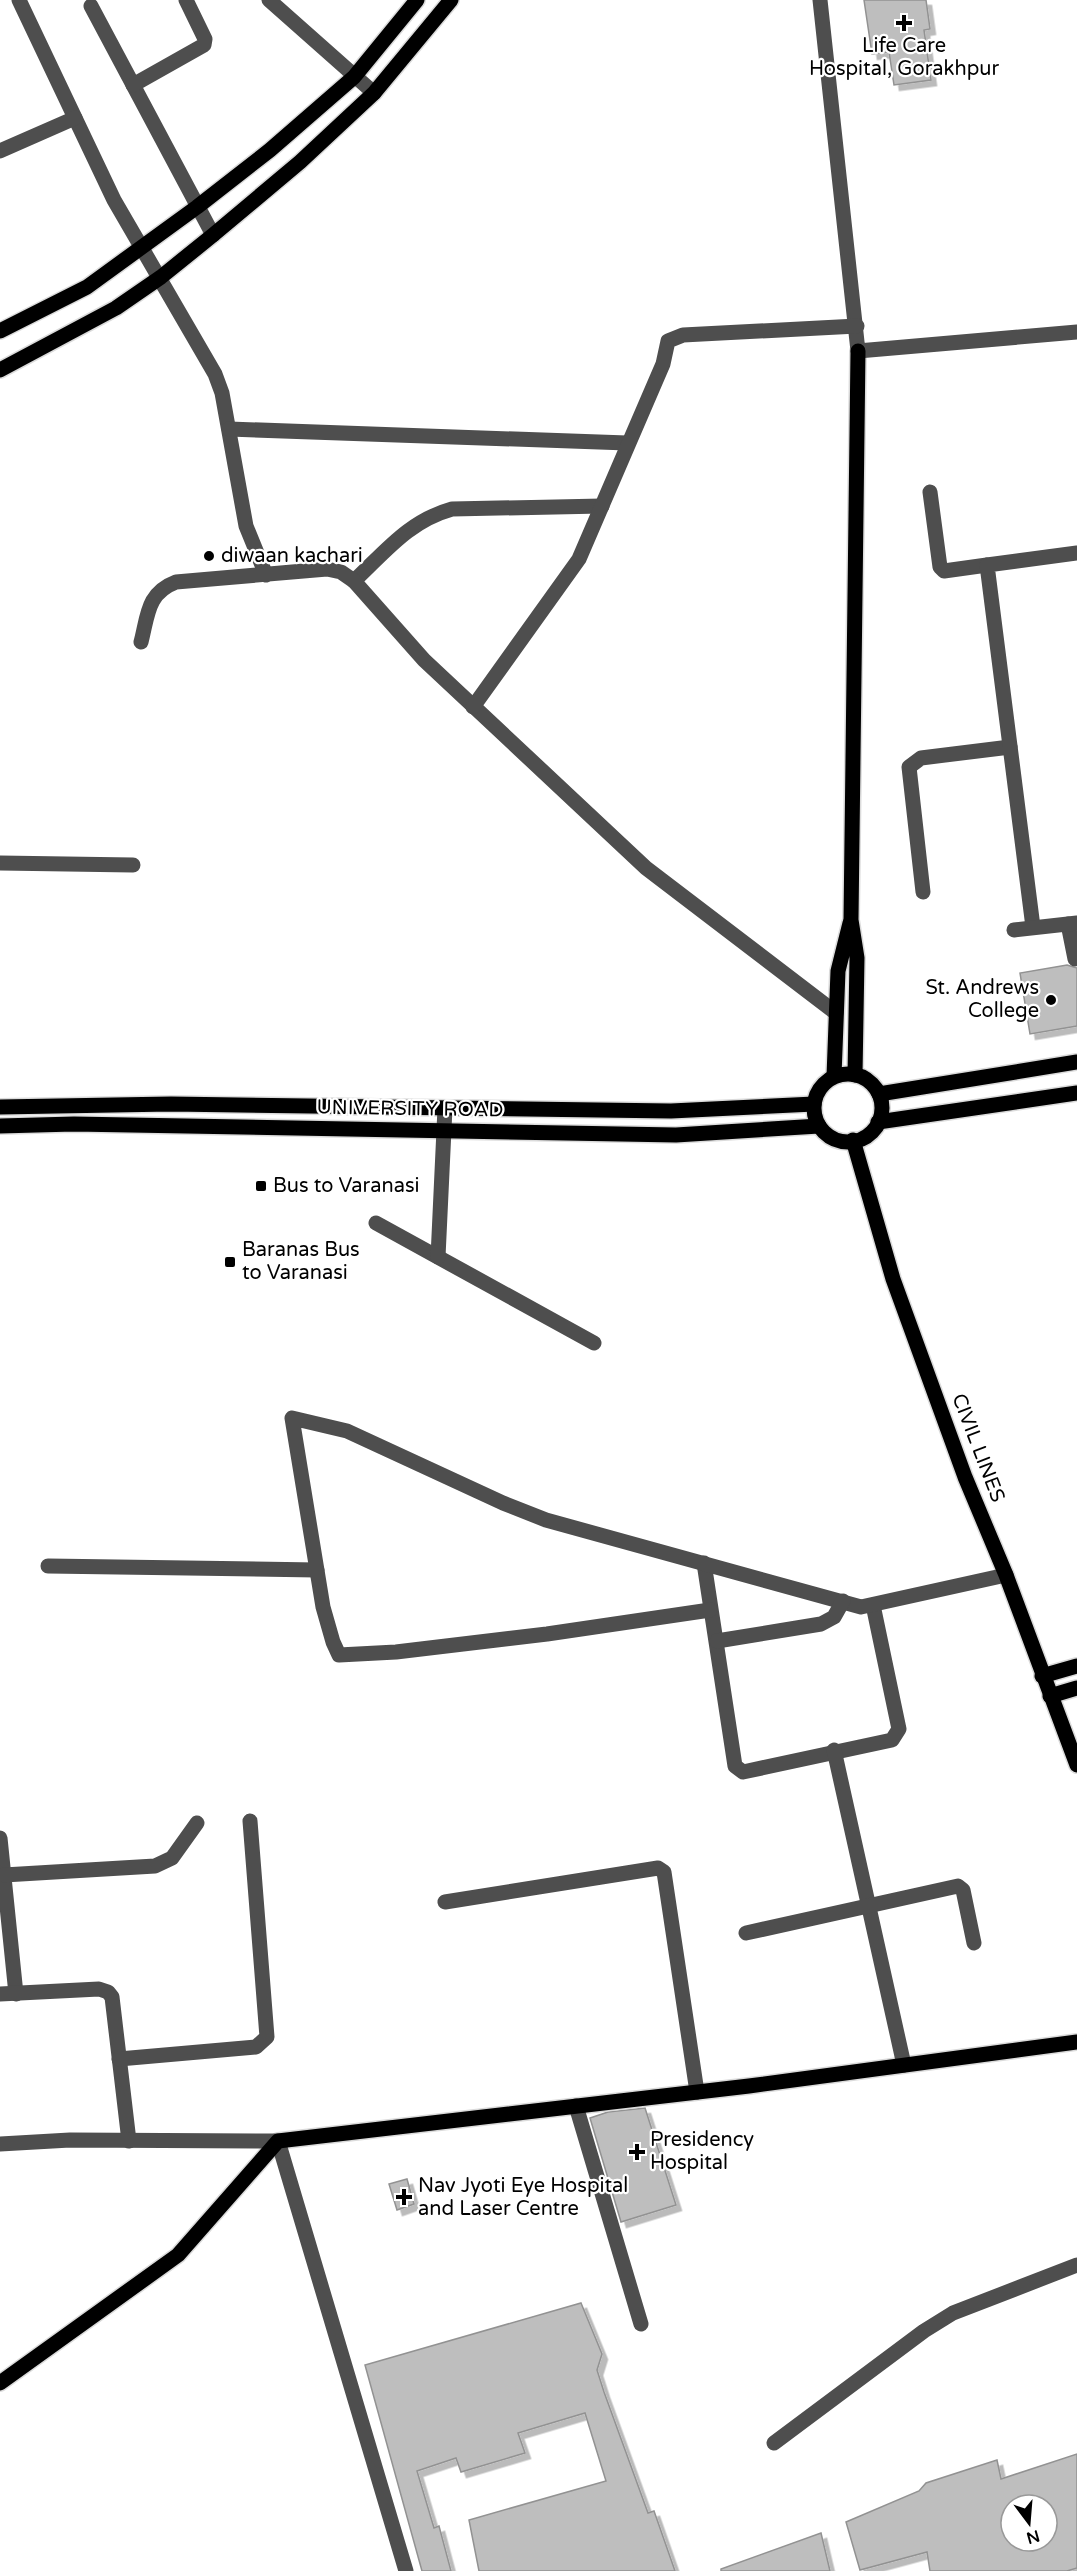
<svg xmlns="http://www.w3.org/2000/svg" width="1077" height="2571" font-family="'Varela Round',sans-serif">
  <defs>
    <filter id="shadow"><feDropShadow dx="5.5" dy="5.5" stdDeviation="0" flood-color="#0004"/></filter>
  </defs>
  <rect width="100%" height="100%" fill="#fff"/>
  <g fill="#bebebe" stroke="#929292" stroke-width="1.5" fill-rule="evenodd" filter="url(#shadow)">
    <polygon points="864,0 926,0 930,29 924,30 931,80 894,85 889,52 872,54"/>
    <polygon points="1067,965 1077,968 1077,1026 1030,1034 1020,973"/>
    <polygon points="645,2108 676,2205 621,2222 590,2118 608,2112"/>
    <polygon points="407,2179 414,2204 397,2210 389,2184"/>
    <polygon points="581,2303 602,2354 597,2370 604,2392 648,2513 654,2511 675,2571 479,2571 469,2520 606,2481 585,2413 518,2433 525,2453 461,2472 456,2458 417,2471 434,2528 439,2526 451,2571 422,2571 365,2365"/>
    <path d="M 1077,2454 L 1077,2568 L 1067,2571 L 930,2571 L 927,2552 L 860,2570 L 846,2522 L 919,2491 L 926,2483 L 997,2460 L 1001,2479 ZM 1011,2505 L 1047,2505 L 1047,2541 L 1011,2541 Z"/>
    <polygon points="821,2533 830,2571 721,2571 721,2569"/>
  </g>
  <g fill="none" stroke-linecap="round" stroke-linejoin="round">
    <g stroke="#dbdbdb" stroke-width="18">
      <g id="major">
        <polyline points="0,331 87,287 197,207 270,150 354,77 417,0"/>
        <polyline points="0,370 116,308 161,277 213,235 300,162 374,93 451,0"/>
        <circle cx="848" cy="1108" r="34"/>
        <polyline points="855,1075 857,958 851,920 858,351"/>
        <polyline points="834,1076 838,971 850,923"/>
        <polyline points="879,1094 1077,1062"/>
        <polyline points="0,1107 171,1104 671,1111 814,1104"/>
        <polyline points="878,1122 1077,1093"/>
        <polyline points="0,1126 74,1124 676,1135 819,1126"/>
        <polyline points="853,1140 893,1279 965,1477 1006,1575 1077,1765"/>
        <polyline points="1042,1676 1077,1666"/>
        <polyline points="1050,1696 1077,1688"/>
        <polyline points="0,2383 178,2255 278,2141 749,2086 1077,2042"/>
      </g>
    </g>
    <g stroke="#4e4e4e" stroke-width="15">
      <polyline points="19,0 114,200 215,374 222,393 246,526 266,575"/>
      <polyline points="269,0 374,93"/>
      <polyline points="820,0 858,351 1077,332"/>
      <polyline points="91,6 213,235"/>
      <polyline points="133,85 204,45 205,39 186,0"/>
      <polyline points="0,151 75,118"/>
      <polyline points="229,429 627,443"/>
      <polyline points="930,492 940,567 944,571 987,565"/>
      <path d="M 354,581 C 386,551 409,521 452,509 L 602,506"/>
      <path d="M 141,642 C 148,615 147,593 176,582 L 327,569 L 341,572 L 354,581 L 424,660 L 646,868 L 836,1013"/>
      <polyline points="473,707 579,559 663,364 668,341 683,335 857,326"/>
      <polyline points="0,863 133,865"/>
      <polyline points="923,892 909,767 921,758 1010,747"/>
      <polyline points="1068,924 1075,959"/>
      <polyline points="1033,927 987,565 1077,553"/>
      <polyline points="1014,930 1077,923"/>
      <polyline points="376,1223 594,1343"/>
      <polyline points="438,1257 445,1108"/>
      <polyline points="704,1563 735,1766 743,1772 892,1740 899,1729 873,1605"/>
      <polyline points="48,1566 317,1570"/>
      <polyline points="710,1610 547,1634 396,1652 339,1655 333,1642 323,1607 292,1418 347,1431 503,1503 546,1520 861,1607 1006,1575"/>
      <polyline points="717,1641 821,1624 834,1617 843,1601"/>
      <polyline points="834,1750 904,2065"/>
      <polyline points="0,1838 16,1994"/>
      <polyline points="4,1875 155,1866 172,1858 197,1823"/>
      <polyline points="445,1902 658,1868 664,1872 697,2092"/>
      <polyline points="746,1933 958,1886 963,1890 974,1943"/>
      <polyline points="0,1994 99,1989 108,1992 112,1997 129,2141"/>
      <polyline points="119,2059 256,2047 267,2037 250,1821"/>
      <polyline points="576,2106 641,2324"/>
      <polyline points="0,2144 70,2140 278,2141 406,2571"/>
      <polyline points="774,2443 924,2331 953,2313 1077,2265"/>
    </g>
    <use href="#major" stroke="#000" stroke-width="15"/>
  </g>
  <g fill="#000" stroke="#fff" stroke-width="2">
    <path d="M901 14h6v6h6v6h-6v6h-6v-6h-6v-6h6z"/>
    <circle cx="209" cy="556" r="6"/>
    <circle cx="1051" cy="1000" r="6"/>
    <rect x="255" y="1180" width="12" height="12" rx="3"/>
    <rect x="224" y="1256" width="12" height="12" rx="3"/>
    <path d="M634 2143h6v6h6v6h-6v6h-6v-6h-6v-6h6z"/>
    <path d="M401 2188h6v6h6v6h-6v6h-6v-6h-6v-6h6z"/>
  </g>
  <g text-anchor="middle" dominant-baseline="central" stroke-width="4.5" stroke-linejoin="round" paint-order="stroke">
    <g font-size="20" fill="#000" stroke="#fff" text-anchor="start">
      <text x="904" y="46" text-anchor="middle">Life Care<tspan x="904" dy="23">Hospital, Gorakhpur</tspan></text>
      <text x="221" y="556">diwaan kachari</text>
      <text x="1039" y="988" text-anchor="end">St. Andrews<tspan x="1039" dy="23">College</tspan></text>
      <text x="273" y="1186">Bus to Varanasi</text>
      <text x="242" y="1250">Baranas Bus<tspan x="242" dy="23">to Varanasi</tspan></text>
      <text x="650" y="2140">Presidency<tspan x="650" dy="23">Hospital</tspan></text>
      <text x="418" y="2186">Nav Jyoti Eye Hospital<tspan x="418" dy="23">and Laser Centre</tspan></text>
    </g>
    <g font-size="20" fill="#000" stroke="#fff">
      <text transform="translate(410 1109) rotate(1)">UNIVERSITY ROAD</text>
      <text transform="translate(978 1448) rotate(69)">CIVIL LINES</text>
    </g>
  </g>
  <g transform="translate(1029 2523) rotate(164)"><circle r="28" fill="#ffffff" stroke="#999999" stroke-width="1.5"/>
  <path d="M0-4.5L10 22L0 15L-10 22Z" fill="#000000"/>
  <text y="-9" font-size="16" font-weight="bold" text-anchor="middle" fill="#000000">N</text>
  </g>
</svg>
